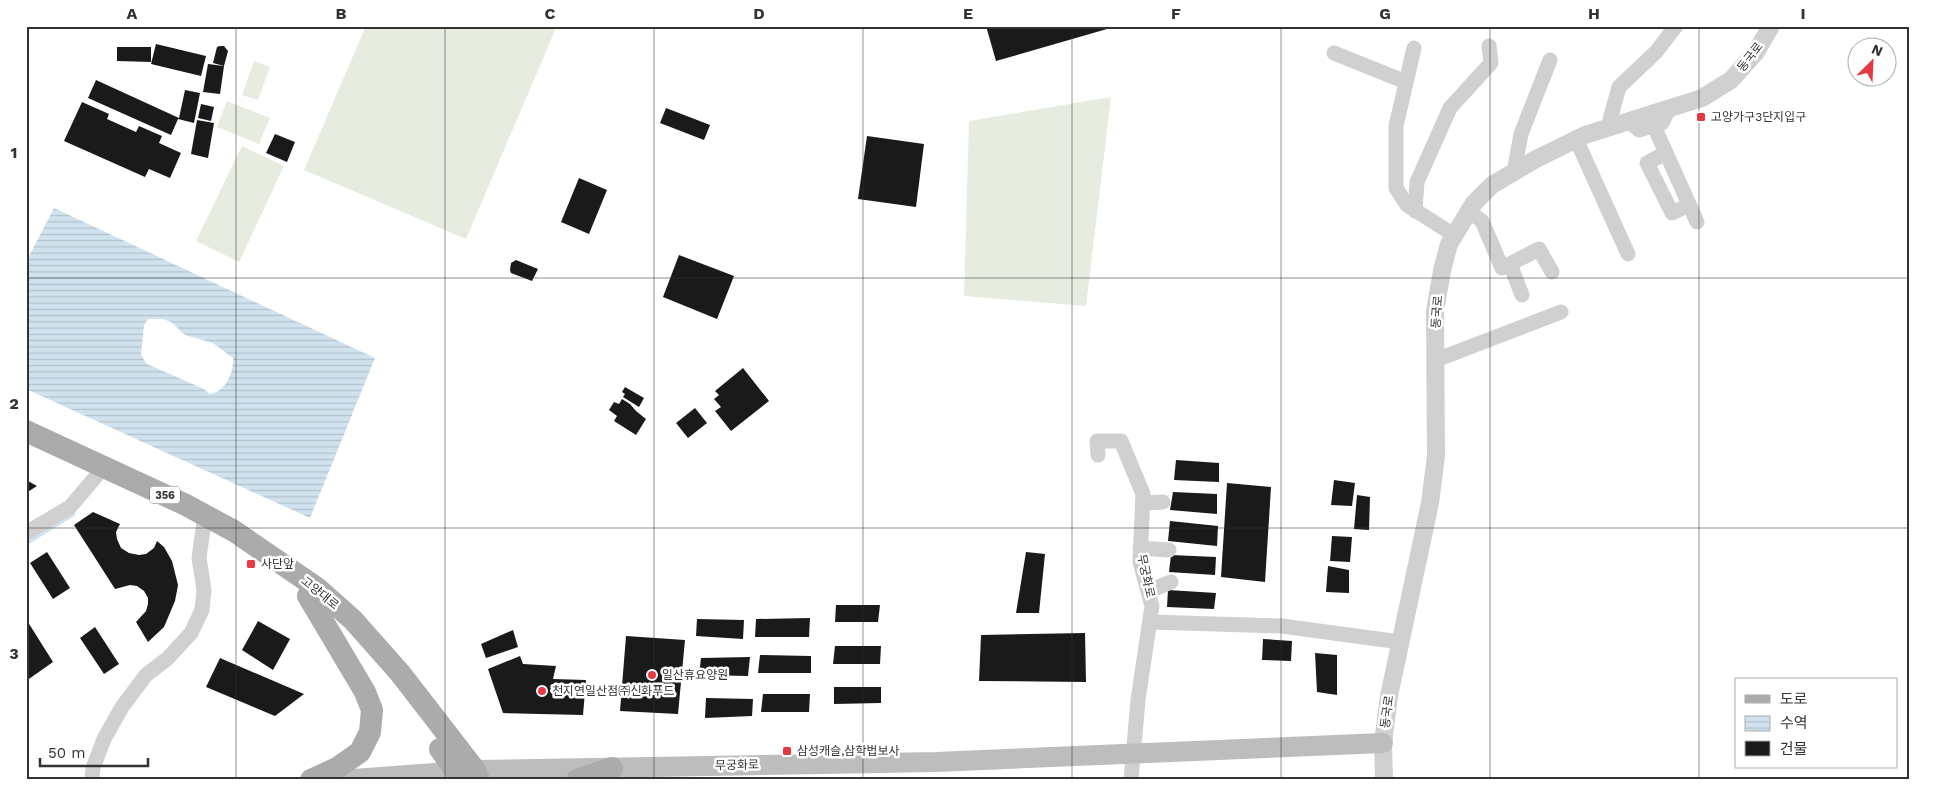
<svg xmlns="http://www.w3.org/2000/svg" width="1935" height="806" font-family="'Work Sans','Noto Sans KR',sans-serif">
  <defs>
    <pattern id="water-rules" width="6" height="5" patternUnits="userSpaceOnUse" patternTransform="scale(1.25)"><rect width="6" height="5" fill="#cfe2ee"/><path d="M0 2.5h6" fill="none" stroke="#b2c2cd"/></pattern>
  </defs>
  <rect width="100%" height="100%" fill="#fff"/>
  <g fill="#e6ecdf">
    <polygon points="366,26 556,28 466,239 304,170"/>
    <polygon points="254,61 270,67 258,100 242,95"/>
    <polygon points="1111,97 1086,306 964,296 969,121"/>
    <polygon points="227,101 270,118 259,144 217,127"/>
    <polygon points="242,146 284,166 239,262 196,241"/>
  </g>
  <path fill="url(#water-rules)" fill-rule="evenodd" d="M 54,208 L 375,358 L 310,518 L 26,389 L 26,262 ZM 148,319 L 163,319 L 171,322 L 185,335 L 213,343 L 233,358 C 234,373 225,392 210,394 L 204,389 L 147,364 L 141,355 L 144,325 Z"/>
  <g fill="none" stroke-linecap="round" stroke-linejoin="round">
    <polyline stroke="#cfe2ee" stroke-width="4.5" points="26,543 73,514"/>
  </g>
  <g fill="#1a1a1a">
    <polygon points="986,26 1114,26 1114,27 996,61"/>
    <polygon points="156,44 206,56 201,76 151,64"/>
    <polygon points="220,46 224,46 228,51 224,66 213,63 217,47"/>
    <polygon points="117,47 151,47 151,62 117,61"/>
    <polygon points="208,64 224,66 220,94 203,92"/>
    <polygon points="96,80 179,118 185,90 200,93 194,123 178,119 171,135 88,98"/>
    <polygon points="82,102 109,114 107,119 136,132 139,126 162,136 159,143 181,153 170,178 149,169 145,177 64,141"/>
    <polygon points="201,104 214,107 211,121 198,118"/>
    <polygon points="666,108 710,125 704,140 660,123"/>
    <polygon points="197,120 214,123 208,158 191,154"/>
    <polygon points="275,134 295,142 287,162 266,153"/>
    <polygon points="867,136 924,144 916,207 858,199"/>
    <polygon points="579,178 607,190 589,234 561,222"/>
    <polygon points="679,255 734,276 717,319 663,297"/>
    <polygon points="516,260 538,269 532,281 511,273 510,270 511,263"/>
    <polygon points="743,368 769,401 731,431 715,411 721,407 714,399 719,395 715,391"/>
    <polygon points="625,387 644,398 639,407 623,397 625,394 622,392"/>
    <polygon points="622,399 630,404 636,411 646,419 636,435 614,421 617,416 609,410 614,402 619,404"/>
    <polygon points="695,408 707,423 688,438 676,423"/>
    <polygon points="1176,460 1219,463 1219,482 1174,480"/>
    <polygon points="26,480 37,486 26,493"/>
    <polygon points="1334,480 1355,483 1352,506 1331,505"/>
    <polygon points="1227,483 1271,487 1265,582 1221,577"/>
    <polygon points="1173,492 1217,494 1217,514 1170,510"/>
    <polygon points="1357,495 1370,497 1369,530 1354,529"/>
    <polygon points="93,512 120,524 116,532 117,539 121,548 129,553 139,555 146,554 154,548 157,541 164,547 172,561 178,585 175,601 164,627 148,642 136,622 146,611 148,604 148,598 144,591 137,586 130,585 115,589 74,525"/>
    <polygon points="1170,521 1218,526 1217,546 1168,541"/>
    <polygon points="1332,536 1352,537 1350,562 1330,561"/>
    <polygon points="47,552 70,588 53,599 30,563"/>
    <polygon points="1026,552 1045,554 1039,613 1016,613"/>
    <polygon points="1171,555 1216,557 1215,575 1169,572"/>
    <polygon points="1328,566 1349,570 1349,593 1326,592"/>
    <polygon points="1168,590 1216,593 1214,609 1167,607"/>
    <polygon points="836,605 880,605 878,622 835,622"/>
    <polygon points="810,618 809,637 755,637 756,619"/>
    <polygon points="26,619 53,662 26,681"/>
    <polygon points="697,619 744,620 743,639 696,636"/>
    <polygon points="258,621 290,639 273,670 242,650"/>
    <polygon points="95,627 119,664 104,674 80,638"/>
    <polygon points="513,630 518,647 486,658 481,644"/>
    <polygon points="1085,633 1086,682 979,681 981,635"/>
    <polygon points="626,636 685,640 678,714 620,711"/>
    <polygon points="1263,639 1292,641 1291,661 1262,660"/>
    <polygon points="835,646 881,646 880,664 833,664"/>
    <polygon points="1315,653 1337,655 1337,695 1317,692"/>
    <polygon points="760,655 811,656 811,673 758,673"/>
    <polygon points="520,656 523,664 556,666 553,679 586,680 583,715 503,713 488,669"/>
    <polygon points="750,657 748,676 699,675 701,658"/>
    <polygon points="220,658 304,694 275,716 206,687"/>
    <polygon points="834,687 881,687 881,703 834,704"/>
    <polygon points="763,694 810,694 809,712 761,712"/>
    <polygon points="706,698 753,699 752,716 705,718"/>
  </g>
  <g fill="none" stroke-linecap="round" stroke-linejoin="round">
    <g stroke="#d0d0d0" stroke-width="15">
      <polyline points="1414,48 1396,126 1396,188 1407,205 1454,235"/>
      <polyline points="1334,53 1406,82"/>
      <polyline points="1628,121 1639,130 1662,123 1669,109"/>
      <polyline points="1654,126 1697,222"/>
      <polyline points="1608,127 1619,87 1656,52 1676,26"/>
      <polyline points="1576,139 1628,254"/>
      <polyline points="1666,153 1647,163 1672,213 1689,205"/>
      <polyline points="1514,172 1521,134 1550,60"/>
      <polyline points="1415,211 1417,182 1450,108 1491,63 1489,46"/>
      <polyline points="1468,211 1482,221 1502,268 1539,249 1552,272"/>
      <polyline points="1510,264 1522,295"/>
      <polyline points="1436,360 1561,312"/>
      <polyline points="1098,455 1097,441 1121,441 1143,494 1140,562 1152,606 1138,700 1131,780"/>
      <polyline points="1143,503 1163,502"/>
      <polyline points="26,533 70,507 104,467"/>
      <polyline points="1140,548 1169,550"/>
      <polyline points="1149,591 1171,582"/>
      <polyline points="1150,622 1282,626 1400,642"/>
      <polyline points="92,780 93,768 104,739 122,707 146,675 167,659 191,633 202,610 204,590 199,558 205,515"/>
    </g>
    <polyline stroke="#d0d0d0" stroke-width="18" points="1384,780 1383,743 1389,696 1430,503 1436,456 1435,311 1442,271 1449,244 1474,203 1492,185 1536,159 1585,135 1702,98 1731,80 1756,52 1771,26"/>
    <polyline stroke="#bdbdbd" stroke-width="20" points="340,780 475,770 936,762 1383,743"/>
    <g stroke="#ababab" stroke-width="22">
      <polyline points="26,431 186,505 234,531 317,588 353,620 400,673 475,770 479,780"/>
      <polyline points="308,596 365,692 372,710 370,732 360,752 337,768 311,780"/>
      <polyline points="440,749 456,771 460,780"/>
      <polyline points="577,780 612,768"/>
    </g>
  </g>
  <path fill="none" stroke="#333" stroke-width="1" stroke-opacity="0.55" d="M 236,26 L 236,780M 445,26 L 445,780M 654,26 L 654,780M 863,26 L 863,780M 1072,26 L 1072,780M 1281,26 L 1281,780M 1490,26 L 1490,780M 1699,26 L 1699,780M 26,278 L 1909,278M 26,528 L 1909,528"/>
  <g fill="#e63946" stroke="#fff" stroke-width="2">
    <rect x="1696" y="112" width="10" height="10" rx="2.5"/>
    <rect x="246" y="559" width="10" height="10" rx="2.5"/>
    <circle cx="652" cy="675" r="5"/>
    <circle cx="542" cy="691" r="5"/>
    <rect x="782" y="746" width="10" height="10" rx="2.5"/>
  </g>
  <g text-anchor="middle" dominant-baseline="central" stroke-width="5" stroke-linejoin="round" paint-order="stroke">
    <rect fill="#fff" stroke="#707070" stroke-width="1" x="150" y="486.5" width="30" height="17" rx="4"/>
    <g font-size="11" font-weight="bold" fill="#333">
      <text x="165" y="495">356</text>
    </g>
    <g font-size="12" fill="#333" stroke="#fff">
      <text transform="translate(1750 57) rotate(-52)">동국로</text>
      <text transform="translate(1437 312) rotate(-86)">동국로</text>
      <text transform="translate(1146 576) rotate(78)">무궁화로</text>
      <text transform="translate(320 593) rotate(39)">고양대로</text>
      <text transform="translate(1387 712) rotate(-82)">동국로</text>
      <text transform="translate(737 765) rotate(-1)">무궁화로</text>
    </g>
    <g font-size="12" fill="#333" stroke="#fff" text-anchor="start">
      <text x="1711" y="117">고양가구3단지입구</text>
      <text x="261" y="564">사단앞</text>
      <text x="662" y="675">일산휴요양원</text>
      <text x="552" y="691">천지연일산점㈜신화푸드</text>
      <text x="797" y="751">삼성캐슬,삼학법보사</text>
    </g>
  </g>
  <rect width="1935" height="806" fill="none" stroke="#ffffff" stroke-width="55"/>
  <rect x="1735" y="678" width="162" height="90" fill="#ffffff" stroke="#adadad"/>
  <rect x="1745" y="695" width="25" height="8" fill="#ababab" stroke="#adadad"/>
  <text x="1780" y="704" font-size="15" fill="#333333">도로</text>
  <rect x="1745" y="716" width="25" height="15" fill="url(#water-rules)" stroke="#adadad"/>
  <text x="1780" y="728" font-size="15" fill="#333333">수역</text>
  <rect x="1745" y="741" width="25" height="15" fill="#1a1a1a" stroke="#adadad"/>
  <text x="1780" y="754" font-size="15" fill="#333333">건물</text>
  <g transform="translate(1872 62) rotate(24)"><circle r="24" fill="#ffffff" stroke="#adadad"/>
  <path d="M0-4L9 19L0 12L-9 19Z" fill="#e63946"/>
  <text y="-8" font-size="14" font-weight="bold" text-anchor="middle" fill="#333333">N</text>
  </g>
  <path d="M40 758v8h108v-8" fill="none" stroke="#333333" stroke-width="2.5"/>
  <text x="48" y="758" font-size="15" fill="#333333" stroke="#ffffff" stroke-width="4" paint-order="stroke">50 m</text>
  <rect x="28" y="28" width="1880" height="750" fill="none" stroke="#333" stroke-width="2"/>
  <g font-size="16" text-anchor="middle" font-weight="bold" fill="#333">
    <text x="132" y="19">A</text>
    <text x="341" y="19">B</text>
    <text x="550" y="19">C</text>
    <text x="759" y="19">D</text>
    <text x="968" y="19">E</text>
    <text x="1176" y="19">F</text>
    <text x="1385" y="19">G</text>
    <text x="1594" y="19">H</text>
    <text x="1803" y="19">I</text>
    <text x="14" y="158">1</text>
    <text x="14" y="409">2</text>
    <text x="14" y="659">3</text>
  </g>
</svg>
